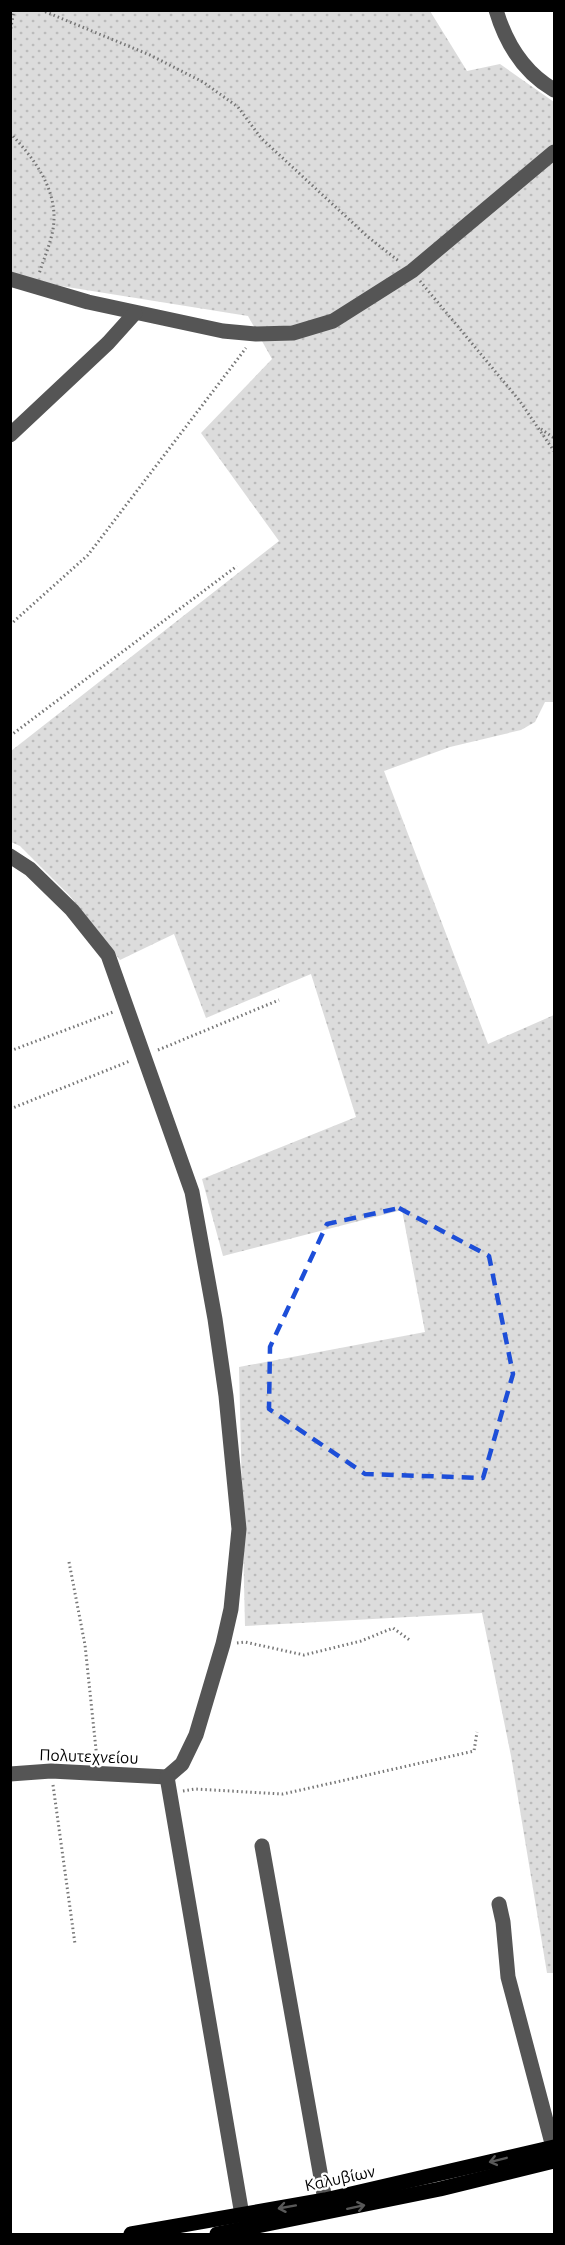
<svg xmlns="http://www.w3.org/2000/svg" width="565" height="2245" font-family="Ubuntu,sans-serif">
  <defs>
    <pattern id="grass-dots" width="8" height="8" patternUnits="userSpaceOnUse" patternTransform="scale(1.5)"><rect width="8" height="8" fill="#dcdcdc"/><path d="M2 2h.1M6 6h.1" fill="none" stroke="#bbb" stroke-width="1.8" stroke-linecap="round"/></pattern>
  </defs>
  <rect width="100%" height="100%" fill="#fff"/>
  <polygon fill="url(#grass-dots)" points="10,11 430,11 467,71 500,64 554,102 554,702 545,702 535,722 521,730 450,747 384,771 488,1044 554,1015 554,1973 547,1973 511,1756 482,1613 245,1626 239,1367 425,1332 402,1210 223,1256 202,1179 356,1117 311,974 206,1018 174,934 120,960 70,896 20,846 11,842 11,751 279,541 201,433 272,359 248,316 11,278"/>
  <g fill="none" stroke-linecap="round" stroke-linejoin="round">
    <g stroke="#777" stroke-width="3" stroke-dasharray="1.5 3" stroke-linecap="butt">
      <polyline points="41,10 150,55 203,82 238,107 261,138 368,237 400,262"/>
      <polyline points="10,33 14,10"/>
      <path d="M 10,133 C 37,161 63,197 51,238 C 48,250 43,261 39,274"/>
      <polyline points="420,281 519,400 554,451"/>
      <polyline points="541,429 554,438"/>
      <polyline points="10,625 88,555 246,348"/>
      <polyline points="10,736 237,566"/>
      <polyline points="158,1050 279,1000"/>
      <polyline points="10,1051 113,1012"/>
      <polyline points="10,1109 130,1061"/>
      <polyline points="69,1562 85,1645 97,1759"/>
      <polyline points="237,1643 245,1642 304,1655 361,1641 393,1628 411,1641"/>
      <polyline points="53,1785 75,1944"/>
      <polyline points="183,1791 195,1789 283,1794 474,1751 477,1732"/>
    </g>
    <g stroke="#555" stroke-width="15">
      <path d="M 496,10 C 506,44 523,72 554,90"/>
      <polyline points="10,279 88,302 223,331 256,334 293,333 333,321 412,271 554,152"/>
      <polyline points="10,435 108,343 135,313"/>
      <polyline points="10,856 30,869 72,910 108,955 192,1192 215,1319 226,1396 239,1529 231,1609 223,1644 196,1735 182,1764 167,1777"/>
      <polyline points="10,1774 51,1771 167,1777"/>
      <polyline points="167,1777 242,2215"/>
      <polyline points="262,1846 325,2200"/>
      <polyline points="499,1904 503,1922 508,1977 553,2147"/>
    </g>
    <g stroke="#000" stroke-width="15">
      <polyline points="131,2234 325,2200 554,2147"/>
      <polyline points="217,2234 440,2189 554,2161"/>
    </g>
  </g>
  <defs><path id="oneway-shaft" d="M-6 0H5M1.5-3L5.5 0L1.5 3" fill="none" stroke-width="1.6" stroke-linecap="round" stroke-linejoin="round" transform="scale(1.5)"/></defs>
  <g stroke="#595959">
    <use href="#oneway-shaft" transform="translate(498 2160) rotate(166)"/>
    <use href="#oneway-shaft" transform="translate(287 2207) rotate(170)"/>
    <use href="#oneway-shaft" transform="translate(356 2207) rotate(-12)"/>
  </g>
  <path fill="none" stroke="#1d4ed8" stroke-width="4.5" stroke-dasharray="12 8" stroke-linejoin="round" d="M 399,1208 L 489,1256 L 513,1374 L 483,1478 L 365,1474 L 269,1409 L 270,1347 L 327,1224 Z"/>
  <g text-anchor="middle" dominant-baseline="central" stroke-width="4.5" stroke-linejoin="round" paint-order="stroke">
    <g font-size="16" fill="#000" stroke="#fff">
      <text transform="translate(89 1756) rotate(2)">Πολυτεχνείου</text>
      <text transform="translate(340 2178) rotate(-12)">Καλυβίων</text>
    </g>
  </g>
  <rect width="565" height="2245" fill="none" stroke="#000000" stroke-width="24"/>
</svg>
